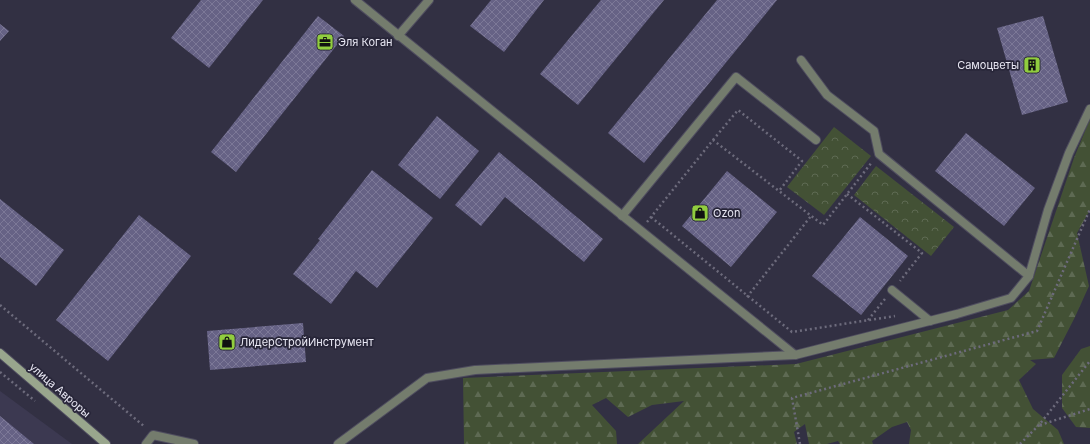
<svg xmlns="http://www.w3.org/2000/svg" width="1090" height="444" font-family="Inter,sans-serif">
  <defs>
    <pattern id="forest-firs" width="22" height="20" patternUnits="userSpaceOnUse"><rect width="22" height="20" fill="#435135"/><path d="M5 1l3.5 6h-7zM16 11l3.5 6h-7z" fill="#5e6a53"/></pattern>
    <pattern id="park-crowns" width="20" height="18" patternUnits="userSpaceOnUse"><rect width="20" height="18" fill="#435135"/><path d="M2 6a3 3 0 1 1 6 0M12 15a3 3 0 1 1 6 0" fill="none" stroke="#5e6a53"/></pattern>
    <pattern id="building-cross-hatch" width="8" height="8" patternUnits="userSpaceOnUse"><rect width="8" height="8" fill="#666285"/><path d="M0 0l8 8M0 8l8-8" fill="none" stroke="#7c7897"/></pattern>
  </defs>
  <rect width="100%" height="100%" fill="#323043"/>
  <polygon fill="#3c3951" points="0,391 72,444 0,444"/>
  <g fill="url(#forest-firs)">
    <polygon points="1090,119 1090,210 1077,233 1089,286 1075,317 1054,358 1030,360 1036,364 1019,380 1033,409 1058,430 1064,444 909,444 911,430 907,422 892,427 872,441 873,444 840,444 838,441 827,444 809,444 805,424 794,432 797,444 638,444 684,401 652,405 628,417 606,398 592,405 616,431 617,444 464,444 463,378 796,364 1008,310 1029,291 1074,158"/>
    <polygon points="1090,346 1090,428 1076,427 1062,408 1062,375 1081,349"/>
  </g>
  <g fill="url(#park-crowns)">
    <polygon points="834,127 871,156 824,215 787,187"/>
    <polygon points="876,166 954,227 931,256 854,195"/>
  </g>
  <g fill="url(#building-cross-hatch)">
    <polygon points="201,0 263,0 209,68 171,38"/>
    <polygon points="491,0 544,0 504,52 470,26"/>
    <polygon points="601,0 664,0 578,105 540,74"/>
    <polygon points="717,0 777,0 644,163 608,133"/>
    <polygon points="318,16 344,36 236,172 211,152"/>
    <polygon points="1043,16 1068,102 1022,115 997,28"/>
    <polygon points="0,24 9,31 0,41"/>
    <polygon points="437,116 479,151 440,199 398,165"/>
    <polygon points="966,133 1035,188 1004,226 935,171"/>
    <polygon points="499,152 603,239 584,262 505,197 481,226 455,205"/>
    <polygon points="372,170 433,218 377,288 356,271 331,304 293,274 320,240 318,239"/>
    <polygon points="727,171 777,212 731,267 682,226"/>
    <polygon points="0,199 64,250 36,286 0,257"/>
    <polygon points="139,215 191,256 108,361 56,320"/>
    <polygon points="860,217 908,256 861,315 812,276"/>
    <polygon points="303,323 306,362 210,370 207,331"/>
    <polygon points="0,416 34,444 0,444"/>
  </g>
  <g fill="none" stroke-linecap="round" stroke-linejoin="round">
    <g stroke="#4f4d5f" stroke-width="10">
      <g id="lane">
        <polyline points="355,0 795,355"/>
        <polyline points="398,36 429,0"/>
        <polyline points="622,216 736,77 816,140"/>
        <polyline points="1029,276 1048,210 1069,153 1090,109"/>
        <polyline points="892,290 930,321"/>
        <polyline points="338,444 427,378 475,370 795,355 957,314 1011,298 1029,276 879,154 874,131 827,95 801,60"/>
      </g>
    </g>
    <g stroke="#4f4d5f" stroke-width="10">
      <polyline id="street" points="146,444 153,435 194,444"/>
    </g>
    <g stroke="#4f4d5f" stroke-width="10">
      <polyline id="secondary" points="0,353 106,444"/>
    </g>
    <g stroke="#6d6b7c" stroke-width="2.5" stroke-dasharray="2 3" stroke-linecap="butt">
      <polyline points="713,140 738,110 802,161 779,191"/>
      <polyline points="847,194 922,253 900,281"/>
      <polyline points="651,217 792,332 895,316"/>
      <polyline points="647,222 713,140 823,225 872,162"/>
      <polyline points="747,297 811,216"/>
      <polyline points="0,305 145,427"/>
      <polyline points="868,320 885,299"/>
      <polyline points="0,372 35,401"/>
      <polyline points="1040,425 1090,409"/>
      <polyline points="800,444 792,398 1037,331 1090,209"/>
      <polyline points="1020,444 1039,425 1090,361"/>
    </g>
    <use href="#lane" stroke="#747c6d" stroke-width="8"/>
    <use href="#street" stroke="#747c6d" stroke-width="8"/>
    <use href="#secondary" stroke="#99a68d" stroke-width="8"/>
  </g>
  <defs>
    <g id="office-square" transform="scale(0.9)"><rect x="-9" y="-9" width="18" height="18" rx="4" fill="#91cd3f" stroke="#282639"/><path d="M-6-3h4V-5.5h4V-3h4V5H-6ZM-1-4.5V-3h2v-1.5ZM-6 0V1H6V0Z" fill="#111"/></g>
    <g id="building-square" transform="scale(0.9)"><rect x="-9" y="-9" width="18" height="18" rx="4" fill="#91cd3f" stroke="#282639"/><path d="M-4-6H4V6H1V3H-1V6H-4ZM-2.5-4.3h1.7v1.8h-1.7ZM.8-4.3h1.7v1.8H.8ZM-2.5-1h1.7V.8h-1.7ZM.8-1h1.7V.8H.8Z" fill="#111"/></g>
    <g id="shop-square" transform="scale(0.9)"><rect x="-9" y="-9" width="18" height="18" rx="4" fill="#91cd3f" stroke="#282639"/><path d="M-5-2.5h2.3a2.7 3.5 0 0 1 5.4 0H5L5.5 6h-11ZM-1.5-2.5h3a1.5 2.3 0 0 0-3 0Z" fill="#111"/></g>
  </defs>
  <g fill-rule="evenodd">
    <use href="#office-square" x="325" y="42"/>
    <use href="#building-square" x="1032" y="65"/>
    <use href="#shop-square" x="700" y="213"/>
    <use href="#shop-square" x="227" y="342"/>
  </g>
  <g text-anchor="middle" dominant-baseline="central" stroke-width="3.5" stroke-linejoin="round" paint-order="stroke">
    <g font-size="11" fill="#e9e8f4" stroke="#282639" text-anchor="start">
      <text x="338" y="42">Эля Коган</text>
      <text x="1019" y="65" text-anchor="end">Самоцветы</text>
      <text x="713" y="213">Ozon</text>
      <text x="240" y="342">ЛидерСтройИнструмент</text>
    </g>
    <g font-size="11" fill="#e9e8f4" stroke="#282639">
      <text transform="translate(60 390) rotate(41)">улица Авроры</text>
    </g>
  </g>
</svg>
